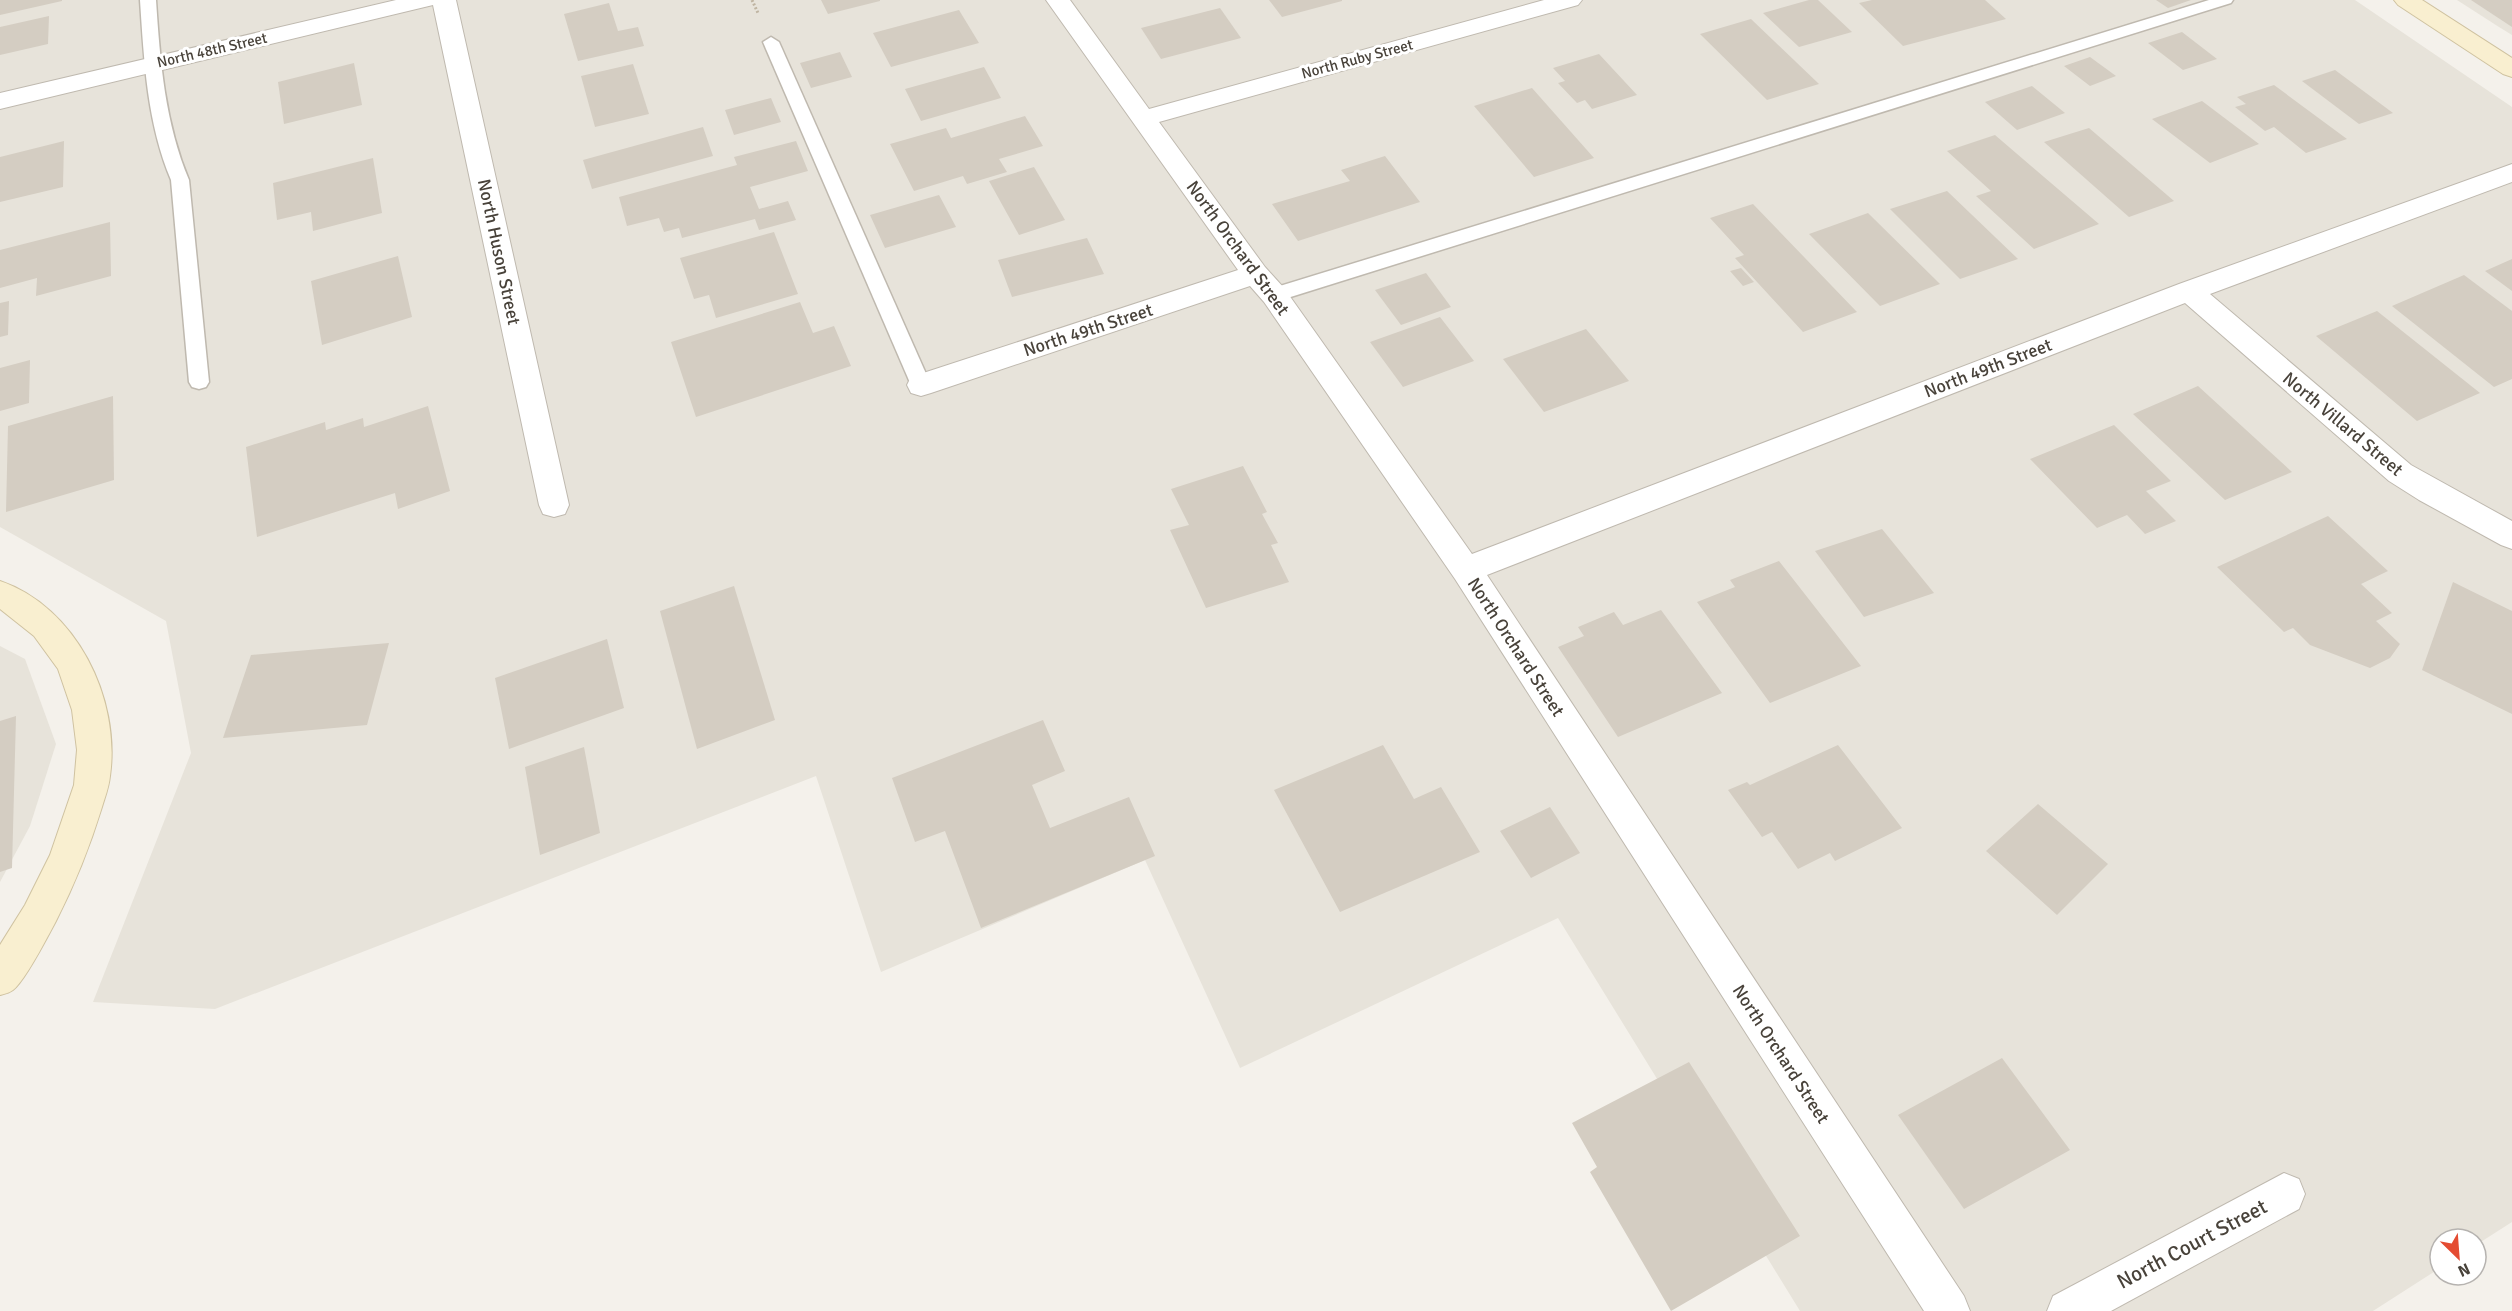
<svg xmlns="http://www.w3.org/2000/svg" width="2512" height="1311" font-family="Signika,sans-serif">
  <rect width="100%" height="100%" fill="#f4f1eb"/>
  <g fill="#e7e3da">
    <polygon points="0,0 2355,0 2512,107 2512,1222 2476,1245 2476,1239 2440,1239 2440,1268 2373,1311 1800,1311 1558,918 1240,1068 1145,860 881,972 816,776 215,1009 93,1002 191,753 166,621 0,527"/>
    <polygon points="2457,0 2512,0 2512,35 2499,27"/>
    <polygon points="0,646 25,659 56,744 30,826 0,882"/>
  </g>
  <g fill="#d4cdc2">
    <polygon points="0,0 62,0 62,1 0,15"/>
    <polygon points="821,0 880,0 880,1 828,14"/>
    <polygon points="1269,0 1342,0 1342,1 1282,17"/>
    <polygon points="1809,0 1818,0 1852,32 1799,47 1763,13"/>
    <polygon points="1872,0 1985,0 2006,19 1903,46 1859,3"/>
    <polygon points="2156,0 2191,0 2168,8"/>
    <polygon points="2471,0 2512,0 2512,27"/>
    <polygon points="609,3 618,31 638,27 644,46 578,61 564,14"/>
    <polygon points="1220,8 1241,38 1161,59 1141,28"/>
    <polygon points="959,10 979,43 891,67 873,33"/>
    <polygon points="49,16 48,44 0,55 0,27"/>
    <polygon points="1751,19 1819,84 1767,100 1700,34"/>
    <polygon points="2182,32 2217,59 2183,70 2148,43"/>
    <polygon points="840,52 852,77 811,88 800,63"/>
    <polygon points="1599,54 1637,95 1592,109 1585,100 1577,103 1558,83 1565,81 1553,68"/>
    <polygon points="2090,57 2116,76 2090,86 2064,66"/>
    <polygon points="354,63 362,105 284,124 278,82"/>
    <polygon points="633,64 649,114 595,127 581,76"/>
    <polygon points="984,67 1001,98 921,121 905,89"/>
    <polygon points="2335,70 2393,113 2359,124 2302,81"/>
    <polygon points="2274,85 2347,139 2306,153 2274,127 2265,131 2235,107 2246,104 2237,97"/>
    <polygon points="2032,86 2065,113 2017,130 1985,102"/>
    <polygon points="1532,88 1594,158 1534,177 1474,106"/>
    <polygon points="771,98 781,122 734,135 725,110"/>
    <polygon points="2202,101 2259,144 2210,163 2152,119"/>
    <polygon points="1025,116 1043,146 999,159 1007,172 967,184 963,176 914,191 890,144 946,128 951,138"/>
    <polygon points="703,127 713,156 592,189 583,160"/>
    <polygon points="2089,128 2174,201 2129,217 2044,142"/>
    <polygon points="1995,135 2099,224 2034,249 1976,196 1991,191 1947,151"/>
    <polygon points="64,141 63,187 0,202 0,157"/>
    <polygon points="796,141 808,171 750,187 759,209 788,201 796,220 759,230 755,219 682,238 679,228 664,232 659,218 627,226 619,197 737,165 734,157"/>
    <polygon points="1385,156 1420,202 1298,241 1272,204 1350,181 1341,170"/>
    <polygon points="373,158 382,213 313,231 311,212 277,220 273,183"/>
    <polygon points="1034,167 1065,220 1019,235 989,181"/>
    <polygon points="1947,191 2018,259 1960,279 1890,209"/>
    <polygon points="939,195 956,227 885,248 870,215"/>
    <polygon points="1753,204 1857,312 1803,332 1735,258 1744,255 1710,218"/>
    <polygon points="1868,213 1940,284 1880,306 1809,234"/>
    <polygon points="110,222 111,276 36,296 37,278 0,288 0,250"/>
    <polygon points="774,232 798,294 716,318 709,295 694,299 680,258"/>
    <polygon points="1087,238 1104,274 1012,297 998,260"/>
    <polygon points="398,256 412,317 322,345 311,281"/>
    <polygon points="2512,259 2512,291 2485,271"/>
    <polygon points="1741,268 1754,282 1743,286 1730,271"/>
    <polygon points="1426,273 1451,307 1401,325 1375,290"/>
    <polygon points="2464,275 2512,311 2512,379 2494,387 2392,306"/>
    <polygon points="9,301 8,335 0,337 0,303"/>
    <polygon points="800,302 813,333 834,326 851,366 696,417 671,342"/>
    <polygon points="2377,311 2480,393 2417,421 2316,336"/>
    <polygon points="1440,317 1474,361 1403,387 1370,342"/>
    <polygon points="1586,329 1629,381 1544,412 1503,359"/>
    <polygon points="30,360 29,403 0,411 0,368"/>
    <polygon points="2198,386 2292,472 2225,500 2133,414"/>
    <polygon points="113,396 114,480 6,512 8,426"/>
    <polygon points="428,406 450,491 398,509 395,493 257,537 246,447 325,422 326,430 363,418 364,427"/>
    <polygon points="2114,425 2171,481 2146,491 2176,521 2145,534 2127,515 2097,528 2030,459"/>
    <polygon points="1243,466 1267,512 1262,514 1278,543 1271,545 1289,582 1206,608 1170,530 1189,525 1171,489"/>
    <polygon points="2328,516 2388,571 2361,584 2392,613 2376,621 2400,644 2390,658 2370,668 2310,645 2293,628 2284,632 2217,567"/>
    <polygon points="1882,529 1934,593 1864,617 1815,551"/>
    <polygon points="1779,561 1861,666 1770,703 1697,602 1735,587 1730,580"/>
    <polygon points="2453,582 2512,611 2512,714 2422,670"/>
    <polygon points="734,586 775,720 697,749 660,611"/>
    <polygon points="1661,610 1722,693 1618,737 1558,647 1584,636 1578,627 1614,612 1623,625"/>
    <polygon points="607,639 624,708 509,749 495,678"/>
    <polygon points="389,643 367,725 223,738 251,655"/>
    <polygon points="16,716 12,868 0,872 0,721"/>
    <polygon points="1043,720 1065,771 1032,785 1050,828 1129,797 1155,856 981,928 945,831 915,842 892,778"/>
    <polygon points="1383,745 1414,799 1441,787 1480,852 1340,912 1274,790"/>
    <polygon points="1838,745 1902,828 1835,861 1830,853 1798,869 1772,832 1762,837 1728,790 1747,782 1750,785"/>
    <polygon points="584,747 600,833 540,855 525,767"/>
    <polygon points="2038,804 2108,864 2057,915 1986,851"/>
    <polygon points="1550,807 1580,853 1531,878 1500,831"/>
    <polygon points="2002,1058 2070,1150 1964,1209 1898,1115"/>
    <polygon points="1689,1062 1800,1236 1671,1311 1590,1172 1597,1167 1572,1123"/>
  </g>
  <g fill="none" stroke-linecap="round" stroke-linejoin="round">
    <g stroke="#bfb9af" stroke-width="3">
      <g id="lane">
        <path d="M 140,0 L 156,0 C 160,62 165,123 189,180 L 209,382 L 206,387 L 199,389 L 192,387 L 189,382 L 171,180 C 147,123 144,61 140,0 Z"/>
        <polygon points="2209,0 2233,0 2231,3 1281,300 1274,302 1267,300 1265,295 1267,290"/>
        <polygon points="771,37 779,42 931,385 928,390 921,392 914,390 911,385 763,42"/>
      </g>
    </g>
    <g stroke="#bfb9af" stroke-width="2">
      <g id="street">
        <polygon points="396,0 456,0 569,505 565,514 554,517 543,514 539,505 433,5 0,109 0,93"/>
        <polygon points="1046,0 1070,0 1149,109 1544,0 1582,0 1578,5 1159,122 1265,267 1284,288 1472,554 2179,284 2512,164 2512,182 2210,294 2411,465 2512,521 2512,549 2501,545 2419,500 2389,481 2185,303 1487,575 1964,1296 1970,1311 1924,1311 1455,579 1264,302 1250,286 931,393 921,396 911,393 907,385 911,377 1238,270"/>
        <polygon points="2284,1173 2299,1179 2305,1194 2299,1209 2111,1311 2047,1311 2053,1296"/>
      </g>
    </g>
    <g stroke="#cfc2a0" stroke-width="2">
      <g id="secondary">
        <polygon points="2394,0 2422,0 2512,58 2512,77 2503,74 2398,5"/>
        <path d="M 0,581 C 76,607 121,698 110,776 C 109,787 105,797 102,807 C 90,846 75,884 56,921 C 48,936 25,981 13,990 C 9,993 4,994 0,995 L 0,945 L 25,905 L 50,855 L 74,785 L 77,750 L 72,710 L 58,669 L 34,636 L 0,609 Z"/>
      </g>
    </g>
    <polyline stroke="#bfb4a1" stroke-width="3" stroke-dasharray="2 2" stroke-linecap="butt" points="752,0 758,13"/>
    <use href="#lane" fill="#fff" fill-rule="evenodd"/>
    <use href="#street" fill="#fff" fill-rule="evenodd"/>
    <use href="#secondary" fill="#f9efd0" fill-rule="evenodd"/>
  </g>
  <g text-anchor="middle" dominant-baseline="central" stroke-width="6" stroke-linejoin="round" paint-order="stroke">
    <g font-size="15" fill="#48423a" stroke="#fff">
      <text transform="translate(212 50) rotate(-13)">North 48th Street</text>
      <text transform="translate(1357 59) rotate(-15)">North Ruby Street</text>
    </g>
    <g font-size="18" fill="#48423a" stroke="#fff">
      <text transform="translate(1238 248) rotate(54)">North Orchard Street</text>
      <text transform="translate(499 252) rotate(78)">North Huson Street</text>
      <text transform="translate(1088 330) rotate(-18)">North 49th Street</text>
      <text transform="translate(1988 368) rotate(-21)">North 49th Street</text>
      <text transform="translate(2343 424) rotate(40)">North Villard Street</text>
      <text transform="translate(1516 647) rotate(57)">North Orchard Street</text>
      <text transform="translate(1781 1054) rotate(57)">North Orchard Street</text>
    </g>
    <g font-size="21" fill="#48423a" stroke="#fff">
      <text transform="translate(2192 1244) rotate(-28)">North Court Street</text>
    </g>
  </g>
  <g transform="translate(2458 1257) rotate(155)"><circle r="28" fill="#ffffff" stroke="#b6b3b0" stroke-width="1.5"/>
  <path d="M0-4.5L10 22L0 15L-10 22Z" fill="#e44c32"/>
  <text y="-9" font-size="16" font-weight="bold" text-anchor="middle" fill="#48423a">N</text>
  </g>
</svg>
